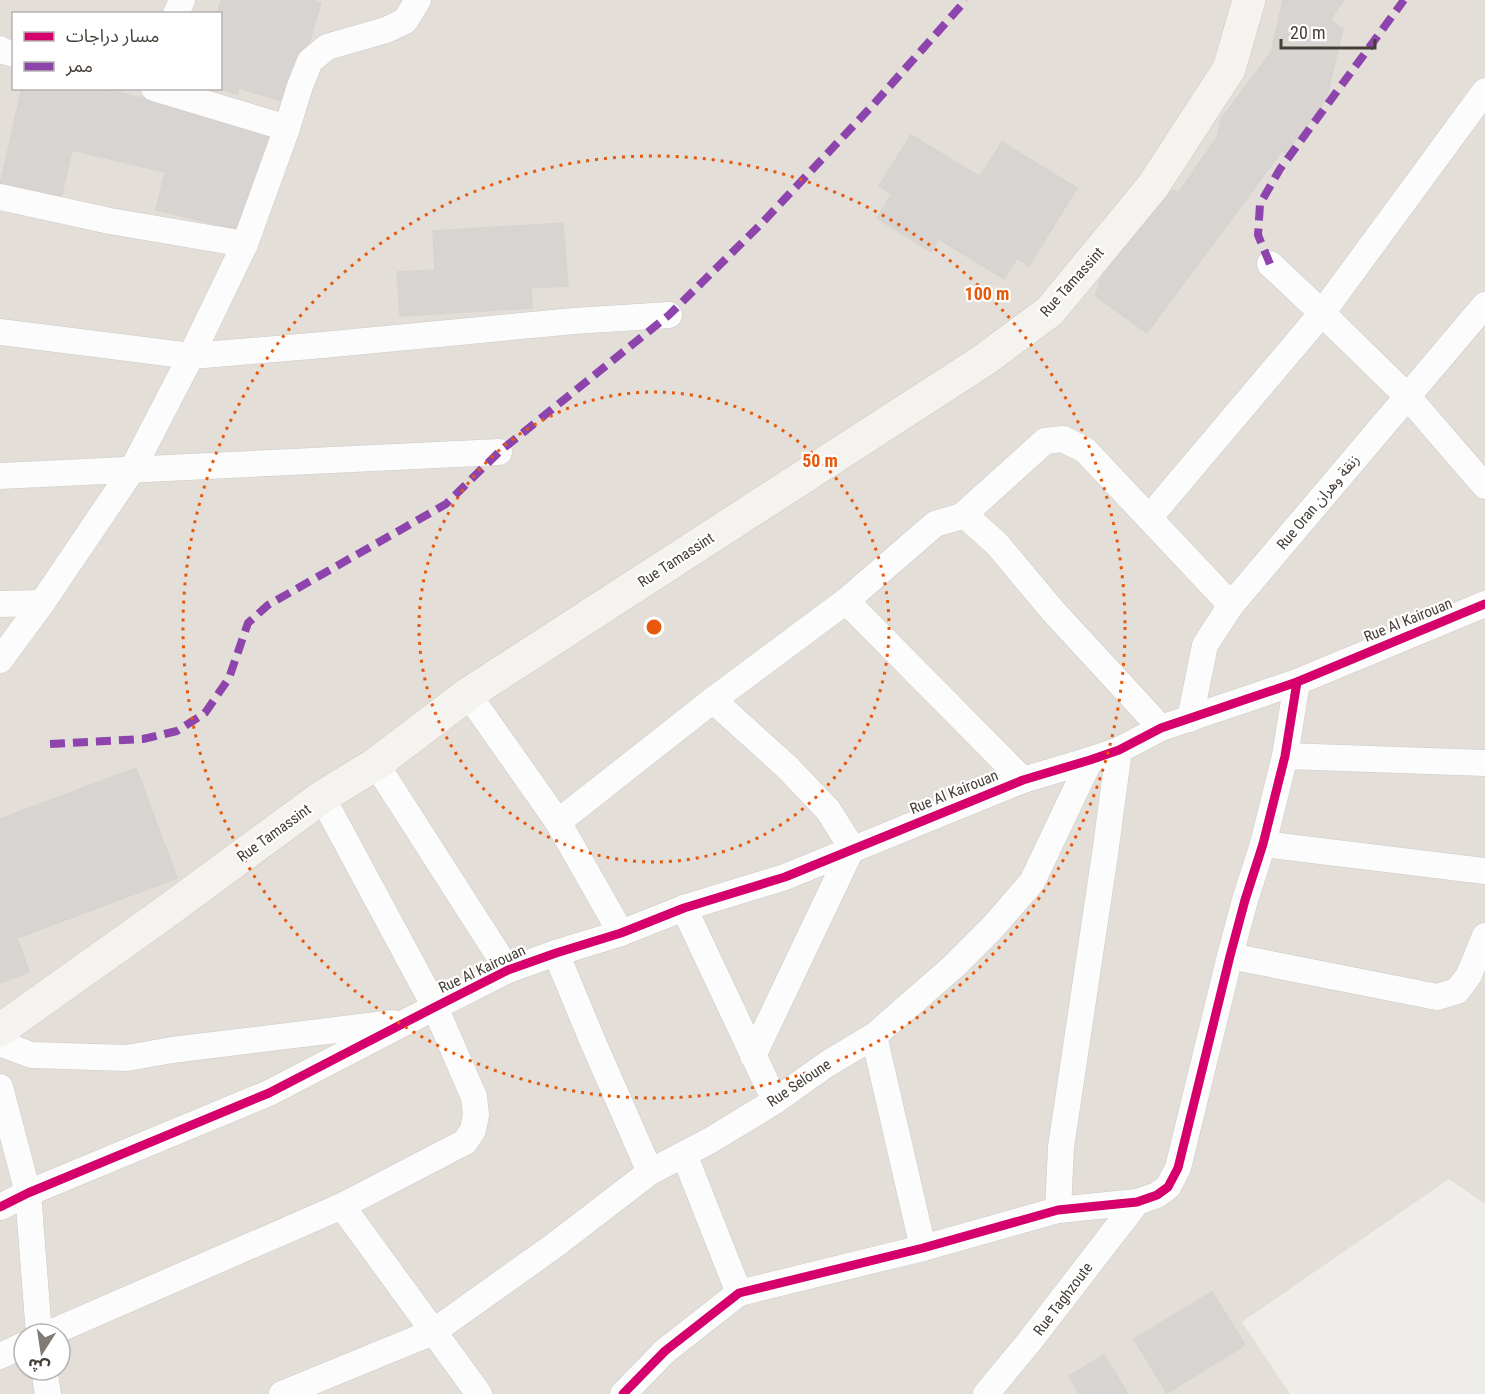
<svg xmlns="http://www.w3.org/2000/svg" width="1485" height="1394" font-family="'Roboto Condensed','Noto Sans Arabic',sans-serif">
  <rect width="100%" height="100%" fill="#efedea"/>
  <path fill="#e3ded7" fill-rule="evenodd" d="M 0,0 L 1485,0 L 1485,1204 L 1449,1179 L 1242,1322 L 1290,1394 L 0,1394 ZM 14,14 L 220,14 L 220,88 L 14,88 ZM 24,1334 L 60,1334 L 60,1370 L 24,1370 Z"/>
  <g fill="#d7d4d1" stroke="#d7d4d0" stroke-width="1.5">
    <polygon points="221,0 312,0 321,3 291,104 239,88 237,94 217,88 220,88 220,14 217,14"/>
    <polygon points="1283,0 1344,0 1330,20 1343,29 1326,100 1286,153 1281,152 1147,333 1096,296 1100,280 1167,189 1179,192 1192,174 1191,174 1217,138 1221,119 1271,53"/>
    <polygon points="22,88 99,88 279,130 235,229 156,210 165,172 72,150 60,203 0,185"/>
    <polygon points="911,135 980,177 1002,142 1077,188 1029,266 1017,258 1004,279 939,239 931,252 877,218 892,194 879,186"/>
    <polygon points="563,223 568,286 531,288 532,308 400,316 397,272 435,270 433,231"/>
    <polygon points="136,768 177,878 17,938 29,972 0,983 0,819"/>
    <polygon points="1212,1292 1245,1345 1167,1393 1134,1339"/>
    <polygon points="1104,1355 1128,1394 1080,1394 1069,1376"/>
  </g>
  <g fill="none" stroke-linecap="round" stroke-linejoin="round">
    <g stroke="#cdcac7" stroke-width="27">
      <g id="street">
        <polyline points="176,14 182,0"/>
        <polyline points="0,49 3,51 14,54"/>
        <polyline points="154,88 287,128"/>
        <polyline points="0,197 110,221 245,244"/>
        <polyline points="1270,264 1322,313 1408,397 1485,486"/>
        <polyline points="0,332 191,356 323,345 574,321 669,315"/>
        <polyline points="0,476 499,452"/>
        <polyline points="962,516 1045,441 1063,439 1085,450 1231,605"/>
        <polyline points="1149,518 1322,313 1485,91"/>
        <polyline points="846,601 1023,780"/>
        <polyline points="0,604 42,603"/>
        <polyline points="0,660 42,603 132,470 191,356 245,244 287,128 300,86 310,61 327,47 386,30 405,21 418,0"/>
        <polyline points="468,694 558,822 621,933"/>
        <polyline points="713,700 788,768 828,810 852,848"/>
        <polyline points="1190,719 1205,645 1231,605 1485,305"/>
        <polyline points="1285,756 1485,763"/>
        <polyline points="376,764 508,970"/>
        <polyline points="558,822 713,700 846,601 935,524 962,516 969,519 997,544 1053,611 1161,728"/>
        <polyline points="1263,844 1485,871"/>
        <polyline points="684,908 775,1101"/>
        <polyline points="556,953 593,1042 650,1172"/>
        <polyline points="1230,956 1437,997 1457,991 1469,975 1485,936"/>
        <polyline points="874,1036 923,1248"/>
        <polyline points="0,1043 31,1055 127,1058 172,1050 393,1023"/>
        <polyline points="753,1056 852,848"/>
        <polyline points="0,1087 28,1193 39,1334"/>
        <polyline points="684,1154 739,1293"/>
        <polyline points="342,1206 479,1394"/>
        <polyline points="0,1207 28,1193 269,1093 435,1007 508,970 556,953 621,933 684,908 785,877 1023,780 1090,760 1119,750 1161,728 1297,682 1485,604"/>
        <polyline points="1058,1210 1061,1147 1105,854 1119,750"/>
        <polyline points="48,1334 342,1206 465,1142 473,1130 476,1115 474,1097 435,1007 322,797"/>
        <polyline points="0,1356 24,1345"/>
        <polyline points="44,1370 48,1394"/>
        <polyline points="282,1394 433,1332 555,1245 650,1172 711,1140 775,1101 827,1064 874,1036 954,966 993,927 1032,882 1090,760"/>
        <polyline points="623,1394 665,1351 739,1293 923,1248 1058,1210 1137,1202 1157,1195 1168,1187 1178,1168 1230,956 1245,900 1263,844 1285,756 1297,682"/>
        <polyline points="986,1394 1029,1342 1137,1202"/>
      </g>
    </g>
    <g stroke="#cec9c1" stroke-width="34">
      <polyline id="secondary" points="0,1030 163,914 322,797 376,764 468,694 984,360 1050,311 1153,186 1229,69 1249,0"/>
    </g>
    <use href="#street" stroke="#fdfcfc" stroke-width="26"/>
    <use href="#secondary" stroke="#f5f3ef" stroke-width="33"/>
    <g stroke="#8e44ad" stroke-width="8" stroke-dasharray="15 8" stroke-linecap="butt">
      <polyline points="1270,264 1258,235 1260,204 1280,169 1404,0"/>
      <polyline points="50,744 143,739 177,731 205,713 229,678 248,623 268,605 446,504 499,452 669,315 762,223 873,105 966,0"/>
    </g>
    <g stroke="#fff" stroke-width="13">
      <g id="cycleway">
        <polyline points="0,1207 28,1193 269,1093 435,1007 508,970 556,953 621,933 684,908 785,877 1023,780 1090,760 1119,750 1161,728 1297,682 1485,604"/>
        <polyline points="623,1394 665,1351 739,1293 923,1248 1058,1210 1137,1202 1157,1195 1168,1187 1178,1168 1230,956 1245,900 1263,844 1285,756 1297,682"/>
      </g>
    </g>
    <use href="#cycleway" stroke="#d6006c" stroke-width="9"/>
  </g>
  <g fill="none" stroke="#e8590c" stroke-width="3" stroke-dasharray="3 6">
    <circle cx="654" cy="627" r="235"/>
    <circle cx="654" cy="627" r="471"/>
  </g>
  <g text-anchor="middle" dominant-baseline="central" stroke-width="4.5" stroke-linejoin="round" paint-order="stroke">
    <g font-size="15" fill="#443e36" stroke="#fff">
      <text transform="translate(1072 282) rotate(-48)">Rue Tamassint</text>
      <text transform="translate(1318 502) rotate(-50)">Rue Oran زنقة وهران</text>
      <text transform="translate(676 560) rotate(-33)">Rue Tamassint</text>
      <text transform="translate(1408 620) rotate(-22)">Rue Al Kairouan</text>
      <text transform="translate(954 792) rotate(-22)">Rue Al Kairouan</text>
      <text transform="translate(274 833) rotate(-36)">Rue Tamassint</text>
      <text transform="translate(482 969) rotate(-25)">Rue Al Kairouan</text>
      <text transform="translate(799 1083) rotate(-34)">Rue Seloune</text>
      <text transform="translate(1063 1299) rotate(-53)">Rue Taghzoute</text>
    </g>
  </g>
  <circle cx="654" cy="627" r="9" fill="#e8590c" stroke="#fff" stroke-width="3"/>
  <g font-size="18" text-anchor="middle" font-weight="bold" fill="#e8590c" stroke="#fff" stroke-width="4.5" stroke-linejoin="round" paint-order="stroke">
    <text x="987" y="300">100 m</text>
    <text x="820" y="467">50 m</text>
  </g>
  <rect x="12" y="12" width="210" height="78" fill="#ffffff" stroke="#b4b2af" stroke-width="1.5"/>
  <rect x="24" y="32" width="30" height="9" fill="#d6006c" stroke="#b4b2af" stroke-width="1.5"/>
  <text x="66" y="42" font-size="18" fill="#443e36">مسار دراجات</text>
  <rect x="24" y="62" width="30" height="9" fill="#8e44ad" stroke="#b4b2af" stroke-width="1.5"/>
  <text x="66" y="72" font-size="18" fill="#443e36">ممر</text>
  <g transform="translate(42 1352) rotate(192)"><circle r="28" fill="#ffffff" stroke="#b4b2af" stroke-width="1.5"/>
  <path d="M0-4.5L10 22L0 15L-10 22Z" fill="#807b75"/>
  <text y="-9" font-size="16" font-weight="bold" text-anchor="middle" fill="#443e36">ش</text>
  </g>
  <path d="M1281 39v9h94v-9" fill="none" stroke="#443e36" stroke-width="3"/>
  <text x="1290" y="39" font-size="18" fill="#443e36" stroke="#ffffff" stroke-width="4.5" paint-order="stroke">20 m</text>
</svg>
